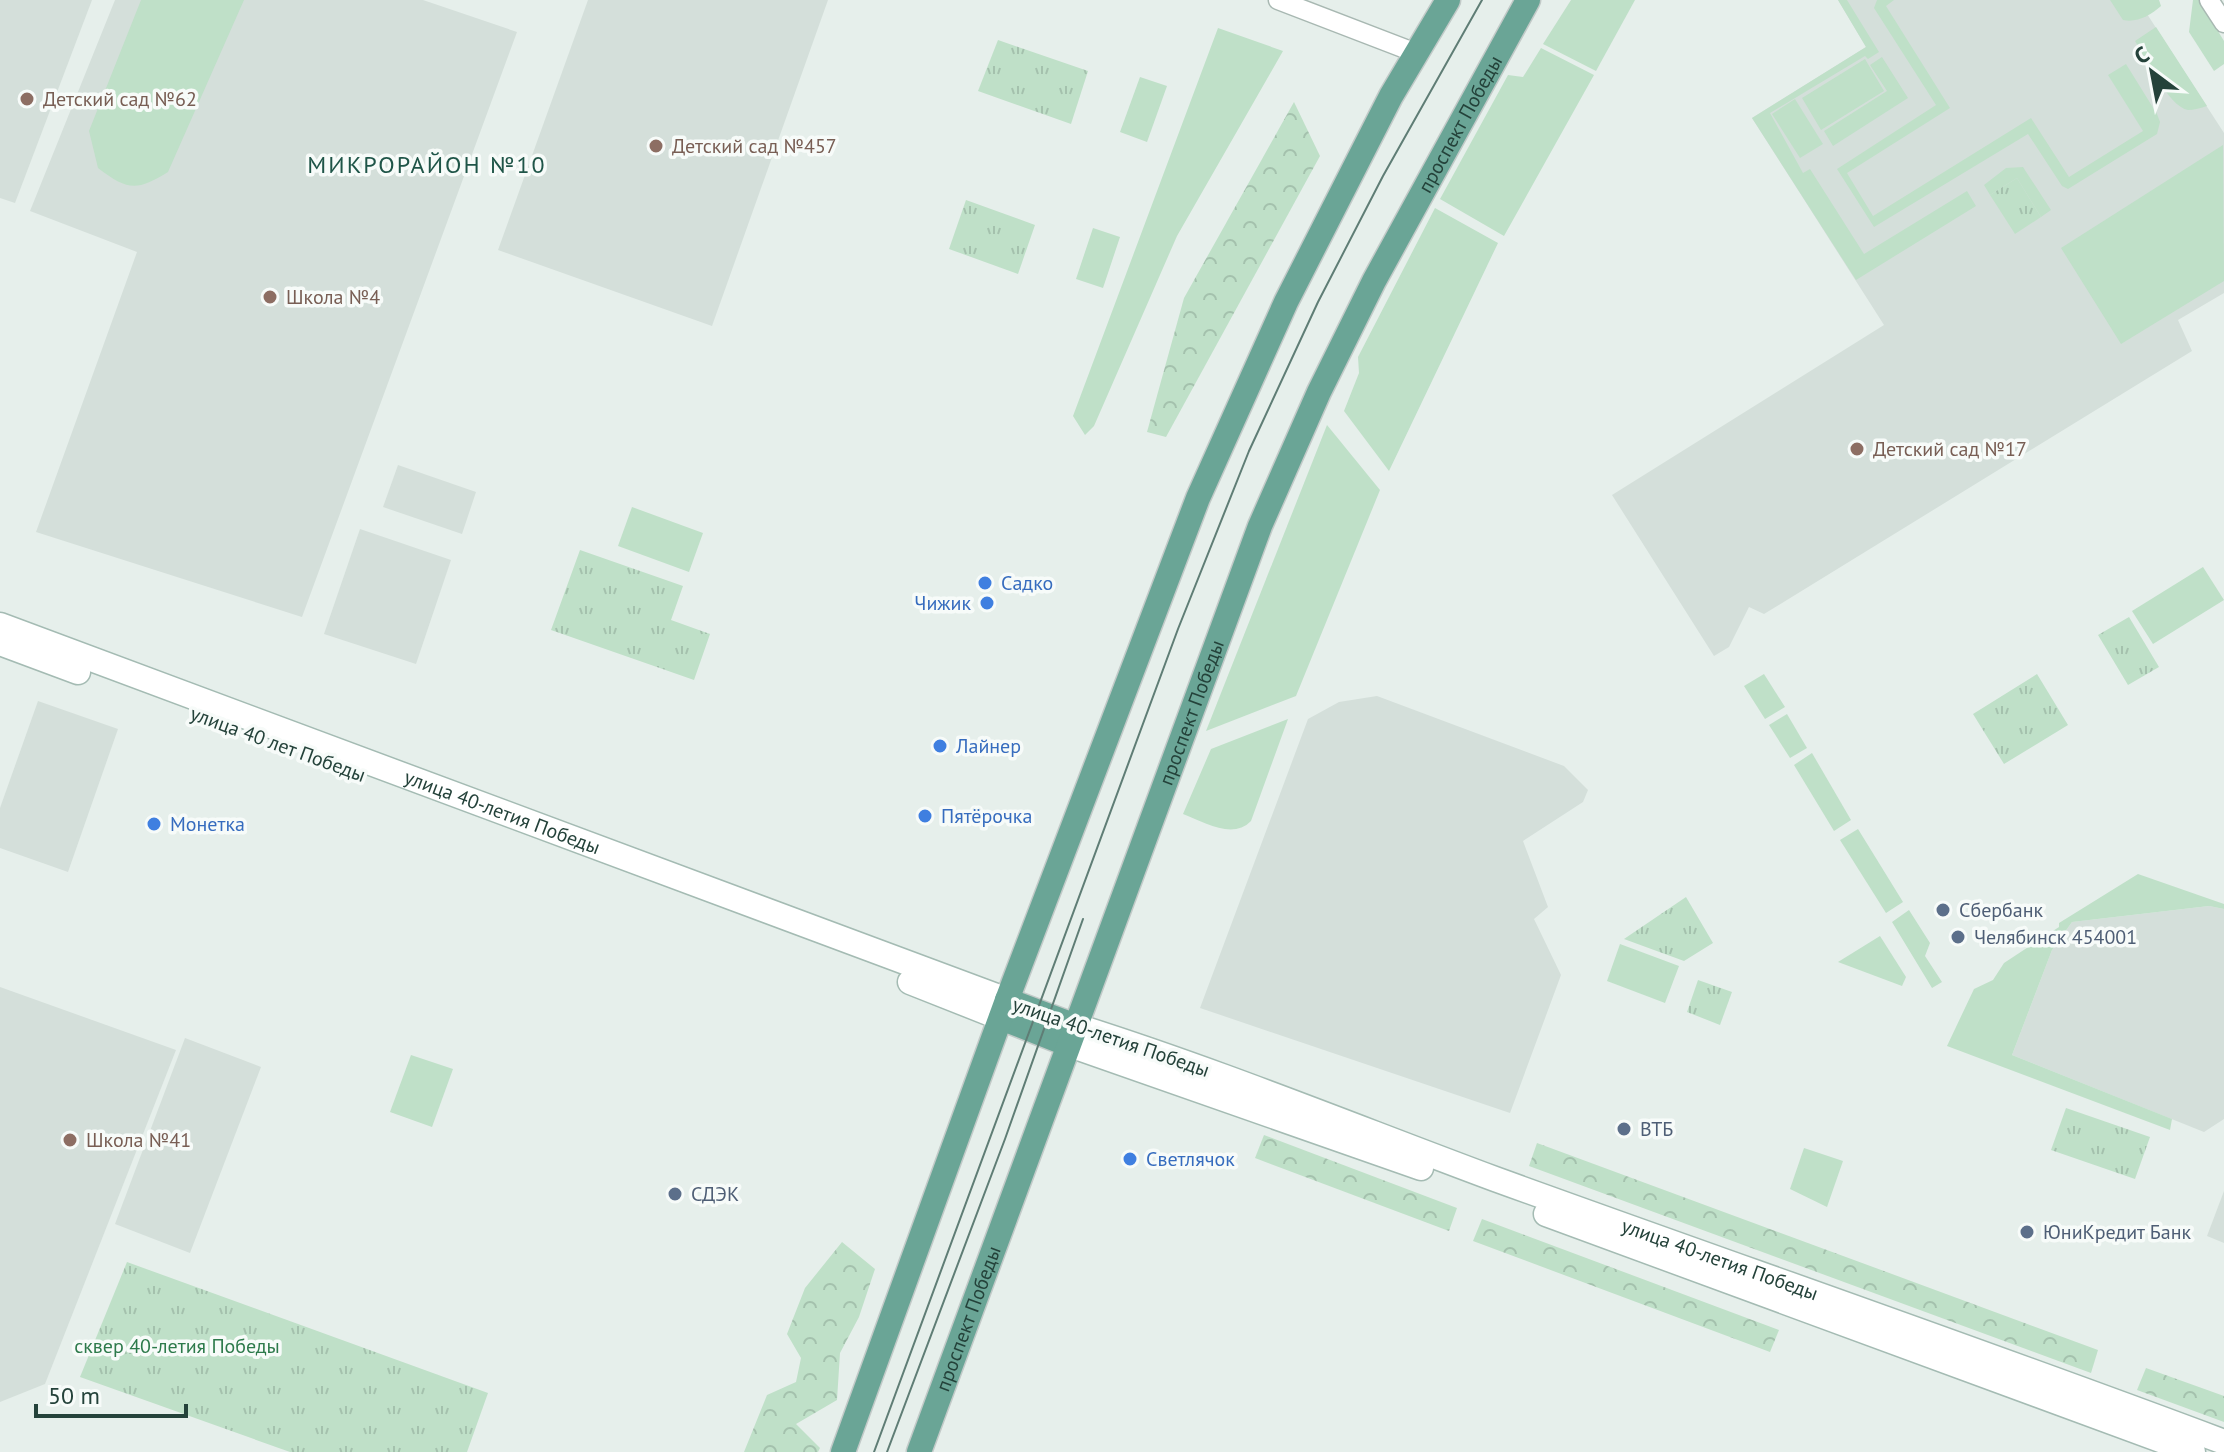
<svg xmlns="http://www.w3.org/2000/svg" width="2224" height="1452" font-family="'PT Sans',sans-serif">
  <defs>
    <pattern id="forest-crowns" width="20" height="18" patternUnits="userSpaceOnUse" patternTransform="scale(2)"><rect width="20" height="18" fill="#bfe0c8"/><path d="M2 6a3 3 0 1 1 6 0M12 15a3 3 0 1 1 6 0" fill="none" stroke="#a4c1ad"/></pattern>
    <pattern id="park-tufts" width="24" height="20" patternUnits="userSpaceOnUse" patternTransform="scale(2)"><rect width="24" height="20" fill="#bfe0c8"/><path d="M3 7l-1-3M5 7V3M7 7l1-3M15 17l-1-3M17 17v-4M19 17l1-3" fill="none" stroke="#a4c1ad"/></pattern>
  </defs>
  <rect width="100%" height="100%" fill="#e6efeb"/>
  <g fill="#d4dfda">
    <polygon points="0,0 92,0 15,203 0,198"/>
    <polygon points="115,0 423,0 517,32 302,617 36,532 137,252 30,211"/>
    <polygon points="588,0 828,0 712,326 498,250"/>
    <polygon points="1838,0 2138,0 2224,133 2224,293 2178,320 2192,351 1764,614 1749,607 1729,647 1714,656 1612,495 1884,325 1752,118 1866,47"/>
    <polygon points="398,465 476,492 462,534 383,507"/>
    <polygon points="360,529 451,560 416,664 324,634"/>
    <polygon points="1377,696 1564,766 1588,790 1583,802 1523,841 1548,907 1534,919 1561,975 1510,1113 1200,1008 1308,719 1339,702"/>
    <polygon points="38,701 118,729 68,872 0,848 0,808"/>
    <polygon points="2209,906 2224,909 2224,1119 2204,1132 2012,1055 2052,950 2072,922"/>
    <polygon points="0,987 176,1050 45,1384 0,1402"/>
    <polygon points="185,1038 261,1067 190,1253 115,1224"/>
    <polygon points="2224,1191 2224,1243 2207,1236"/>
  </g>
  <g fill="#bfe0c8">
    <path d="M 141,0 L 244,0 L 168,172 C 137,191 128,191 98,168 L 89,131 Z"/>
    <polygon points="1571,0 1635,0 1596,71 1543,44"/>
    <polygon points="1838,0 1847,0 1879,52 1868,59 1865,56 1770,113 1803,173 1810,169 1864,254 1967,191 1976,206 1856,280 1752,118 1866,47"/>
    <polygon points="1877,0 1894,0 1886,6 1950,108 1847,173 1873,216 2031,118 2069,177 2143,131 2108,75 2126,64 2157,114 2160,122 2157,134 2068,189 2062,186 2028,134 1874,227 1837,169 1936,105 1874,8"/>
    <path d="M 2110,0 L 2159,0 L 2161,6 C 2151,15 2137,23 2123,20 Z"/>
    <polygon points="2193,0 2199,0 2224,41 2224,64 2214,71 2189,32"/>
    <path d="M 2156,27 L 2207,106 C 2201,108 2194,110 2188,110 C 2169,107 2145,57 2135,41 Z"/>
    <polygon points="1218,28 1283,51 1177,236 1094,426 1085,435 1073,416"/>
    <polygon points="1541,48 1594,75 1504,236 1440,199 1508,75 1523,77"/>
    <polygon points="1882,57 1908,98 1833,146 1824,131 1887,91 1870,65"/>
    <polygon points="1865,59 1884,91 1821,130 1802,98"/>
    <polygon points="1140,77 1167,86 1147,142 1120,132"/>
    <polygon points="1795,99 1823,144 1800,158 1772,114"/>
    <polygon points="2223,145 2224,281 2121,344 2061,248"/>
    <polygon points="2023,167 2051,210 2041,217 2017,178 1990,195 1984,185 2006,168"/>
    <polygon points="1435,208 1498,243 1389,471 1344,411 1359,373 1358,357"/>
    <polygon points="1093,228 1120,237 1103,288 1076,279"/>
    <polygon points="1327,425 1380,490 1296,696 1206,731"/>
    <polygon points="632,507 703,533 689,572 618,546"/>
    <polygon points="2203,567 2224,600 2153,644 2132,611"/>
    <polygon points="1764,674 1785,707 1765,719 1744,686"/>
    <polygon points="1787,714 1807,748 1790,758 1769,725"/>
    <path d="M 1288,719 L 1251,821 C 1233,840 1204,822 1183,814 L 1211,749 Z"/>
    <polygon points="1812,753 1851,820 1834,831 1794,765"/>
    <polygon points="1858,829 1903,902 1886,913 1840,840"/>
    <polygon points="2138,874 2224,904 2224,909 2209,906 2072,922 2052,950 2012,1055 2172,1119 2170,1130 1947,1046 1974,989 1993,980 2004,963 2059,927 2059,923"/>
    <polygon points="1909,910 1930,943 1925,956 1942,982 1932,988 1892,922"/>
    <polygon points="1880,936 1906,977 1902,986 1838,962"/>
    <polygon points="1620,944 1679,966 1665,1003 1607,981"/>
    <polygon points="411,1055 453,1069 432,1127 390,1112"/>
    <polygon points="1804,1148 1843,1161 1827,1207 1790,1189"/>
  </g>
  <g fill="url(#forest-crowns)">
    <polygon points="1294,102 1320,156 1166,437 1147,432 1184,298"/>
    <polygon points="1264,1135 1457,1208 1449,1231 1255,1158"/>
    <polygon points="1537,1143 2098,1350 2091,1373 1529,1166"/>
    <polygon points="1482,1219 1779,1330 1770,1352 1473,1241"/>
    <polygon points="842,1242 875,1269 859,1317 840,1353 837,1400 796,1424 820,1448 818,1452 744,1452 767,1395 796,1382 801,1358 787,1334 805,1288"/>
    <polygon points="2146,1368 2224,1396 2224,1422 2137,1390"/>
  </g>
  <g fill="url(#park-tufts)">
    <polygon points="998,40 1088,71 1071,124 978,91"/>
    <polygon points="2017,178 2041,217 2015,234 1990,195"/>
    <polygon points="966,200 1035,225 1018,274 949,249"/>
    <polygon points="580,550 683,586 671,620 710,634 694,680 551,630"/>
    <polygon points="2129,617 2159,667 2128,685 2098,635"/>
    <polygon points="2037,674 2068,725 2004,764 1973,714"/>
    <polygon points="1686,897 1713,943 1684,961 1624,939"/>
    <polygon points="1698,980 1732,992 1720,1025 1687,1012"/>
    <polygon points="2066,1108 2150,1137 2135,1179 2051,1150"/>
    <polygon points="127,1262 488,1393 467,1452 290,1452 80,1377"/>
  </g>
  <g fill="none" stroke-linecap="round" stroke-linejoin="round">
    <g stroke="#a8b8b2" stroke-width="21">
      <g id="street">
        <polyline points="1278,0 1416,53"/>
        <polyline points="2209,0 2224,23"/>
      </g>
    </g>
    <g stroke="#a4bbb3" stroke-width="27">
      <g id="secondary">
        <path id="s1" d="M 0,625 L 1007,1000"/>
        <polyline points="0,643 78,672"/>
        <polyline points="910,982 1001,1018"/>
        <path id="s2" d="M 1073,1025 C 1216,1070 1355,1127 1495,1179 C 1738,1267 1982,1351 2224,1442"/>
        <polyline points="1067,1044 1421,1168"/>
        <polyline points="1546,1214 2193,1452"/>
      </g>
    </g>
    <g stroke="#c2cac8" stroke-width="27">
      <g id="primary">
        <polyline points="1007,1000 1073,1025"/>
        <polyline points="1001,1018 1067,1044"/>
        <polyline points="843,1452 1007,1000 1198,498 1286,302 1391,96 1448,0"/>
        <path id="s3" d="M 919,1452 L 1260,526 L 1319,392 L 1374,281 L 1528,0"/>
      </g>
    </g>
    <use href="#street" stroke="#fff" stroke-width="18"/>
    <use href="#secondary" stroke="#fff" stroke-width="24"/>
    <use href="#primary" stroke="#6aa596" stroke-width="24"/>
    <g stroke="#5f7d75" stroke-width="2">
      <polyline points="874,1452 1178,629 1249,451 1318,302 1383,176 1482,0"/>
      <polyline points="887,1452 1005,1139 1083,919"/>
    </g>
  </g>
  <g fill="#8d6e63" stroke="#f7fbf9" stroke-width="3">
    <circle cx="27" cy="99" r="8"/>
    <circle cx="656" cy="146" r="8"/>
    <circle cx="270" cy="297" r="8"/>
    <circle cx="1857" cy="449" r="8"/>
    <circle cx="70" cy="1140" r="8"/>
  </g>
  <g fill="#3f7fe0" stroke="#f7fbf9" stroke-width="3">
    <circle cx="985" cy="583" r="8"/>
    <circle cx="987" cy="603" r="8"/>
    <circle cx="940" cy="746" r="8"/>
    <circle cx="925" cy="816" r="8"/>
    <circle cx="154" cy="824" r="8"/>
    <circle cx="1130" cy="1159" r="8"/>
  </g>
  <g fill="#5c6f8a" stroke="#f7fbf9" stroke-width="3">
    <circle cx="1943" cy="910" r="8"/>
    <circle cx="1958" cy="937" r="8"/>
    <circle cx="1624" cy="1129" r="8"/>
    <circle cx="675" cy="1194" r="8"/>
    <circle cx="2027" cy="1232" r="8"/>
  </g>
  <g text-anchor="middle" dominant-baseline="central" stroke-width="7" stroke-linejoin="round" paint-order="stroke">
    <g font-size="20" fill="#785e54" stroke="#f7fbf9" text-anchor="start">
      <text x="43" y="99">Детский сад №62</text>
      <text x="672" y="146">Детский сад №457</text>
      <text x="286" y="297">Школа №4</text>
      <text x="1873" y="449">Детский сад №17</text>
      <text x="86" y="1140">Школа №41</text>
    </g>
    <g font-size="20" fill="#24423a" stroke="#f7fbf9">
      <text stroke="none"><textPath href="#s3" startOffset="1436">проспект Победы</textPath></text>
      <text stroke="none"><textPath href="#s3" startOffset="788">проспект Победы</textPath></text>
      <text transform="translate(278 744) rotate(20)">улица 40 лет Победы</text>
      <text stroke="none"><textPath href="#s1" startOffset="536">улица 40-летия Победы</textPath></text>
      <text transform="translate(1111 1037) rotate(19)">улица 40-летия Победы</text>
      <text stroke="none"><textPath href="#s2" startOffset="688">улица 40-летия Победы</textPath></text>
      <text stroke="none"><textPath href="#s3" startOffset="142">проспект Победы</textPath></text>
    </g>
    <g font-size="20" fill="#366cbe" stroke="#f7fbf9" text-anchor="start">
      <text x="1001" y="583">Садко</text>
      <text x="971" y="603" text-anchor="end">Чижик</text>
      <text x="956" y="746">Лайнер</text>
      <text x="941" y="816">Пятёрочка</text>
      <text x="170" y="824">Монетка</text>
      <text x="1146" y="1159">Светлячок</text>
    </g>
    <g font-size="20" fill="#4e5e75" stroke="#f7fbf9" text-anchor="start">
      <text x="1959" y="910">Сбербанк</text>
      <text x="1974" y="937">Челябинск 454001</text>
      <text x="1640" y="1129">ВТБ</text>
      <text x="691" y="1194">СДЭК</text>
      <text x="2043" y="1232">ЮниКредит Банк</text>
    </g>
    <g font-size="20" fill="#2d7a4b" stroke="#f7fbf9">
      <text x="177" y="1346">сквер 40-летия Победы</text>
    </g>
    <g font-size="24" letter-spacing="2" fill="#1f5548" stroke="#f7fbf9">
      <text x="427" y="164">МИКРОРАЙОН №10</text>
    </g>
  </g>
  <g transform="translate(2152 72) rotate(328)" stroke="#f7fbf9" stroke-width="6" paint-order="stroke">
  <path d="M0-6L14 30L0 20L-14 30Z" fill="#24423a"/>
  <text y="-12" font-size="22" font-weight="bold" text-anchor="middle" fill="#24423a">С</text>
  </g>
  <path d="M36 1404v12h150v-12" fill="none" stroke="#24423a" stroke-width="4"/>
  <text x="48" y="1404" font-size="24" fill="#24423a" stroke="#f7fbf9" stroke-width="6" paint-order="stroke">50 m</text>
</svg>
